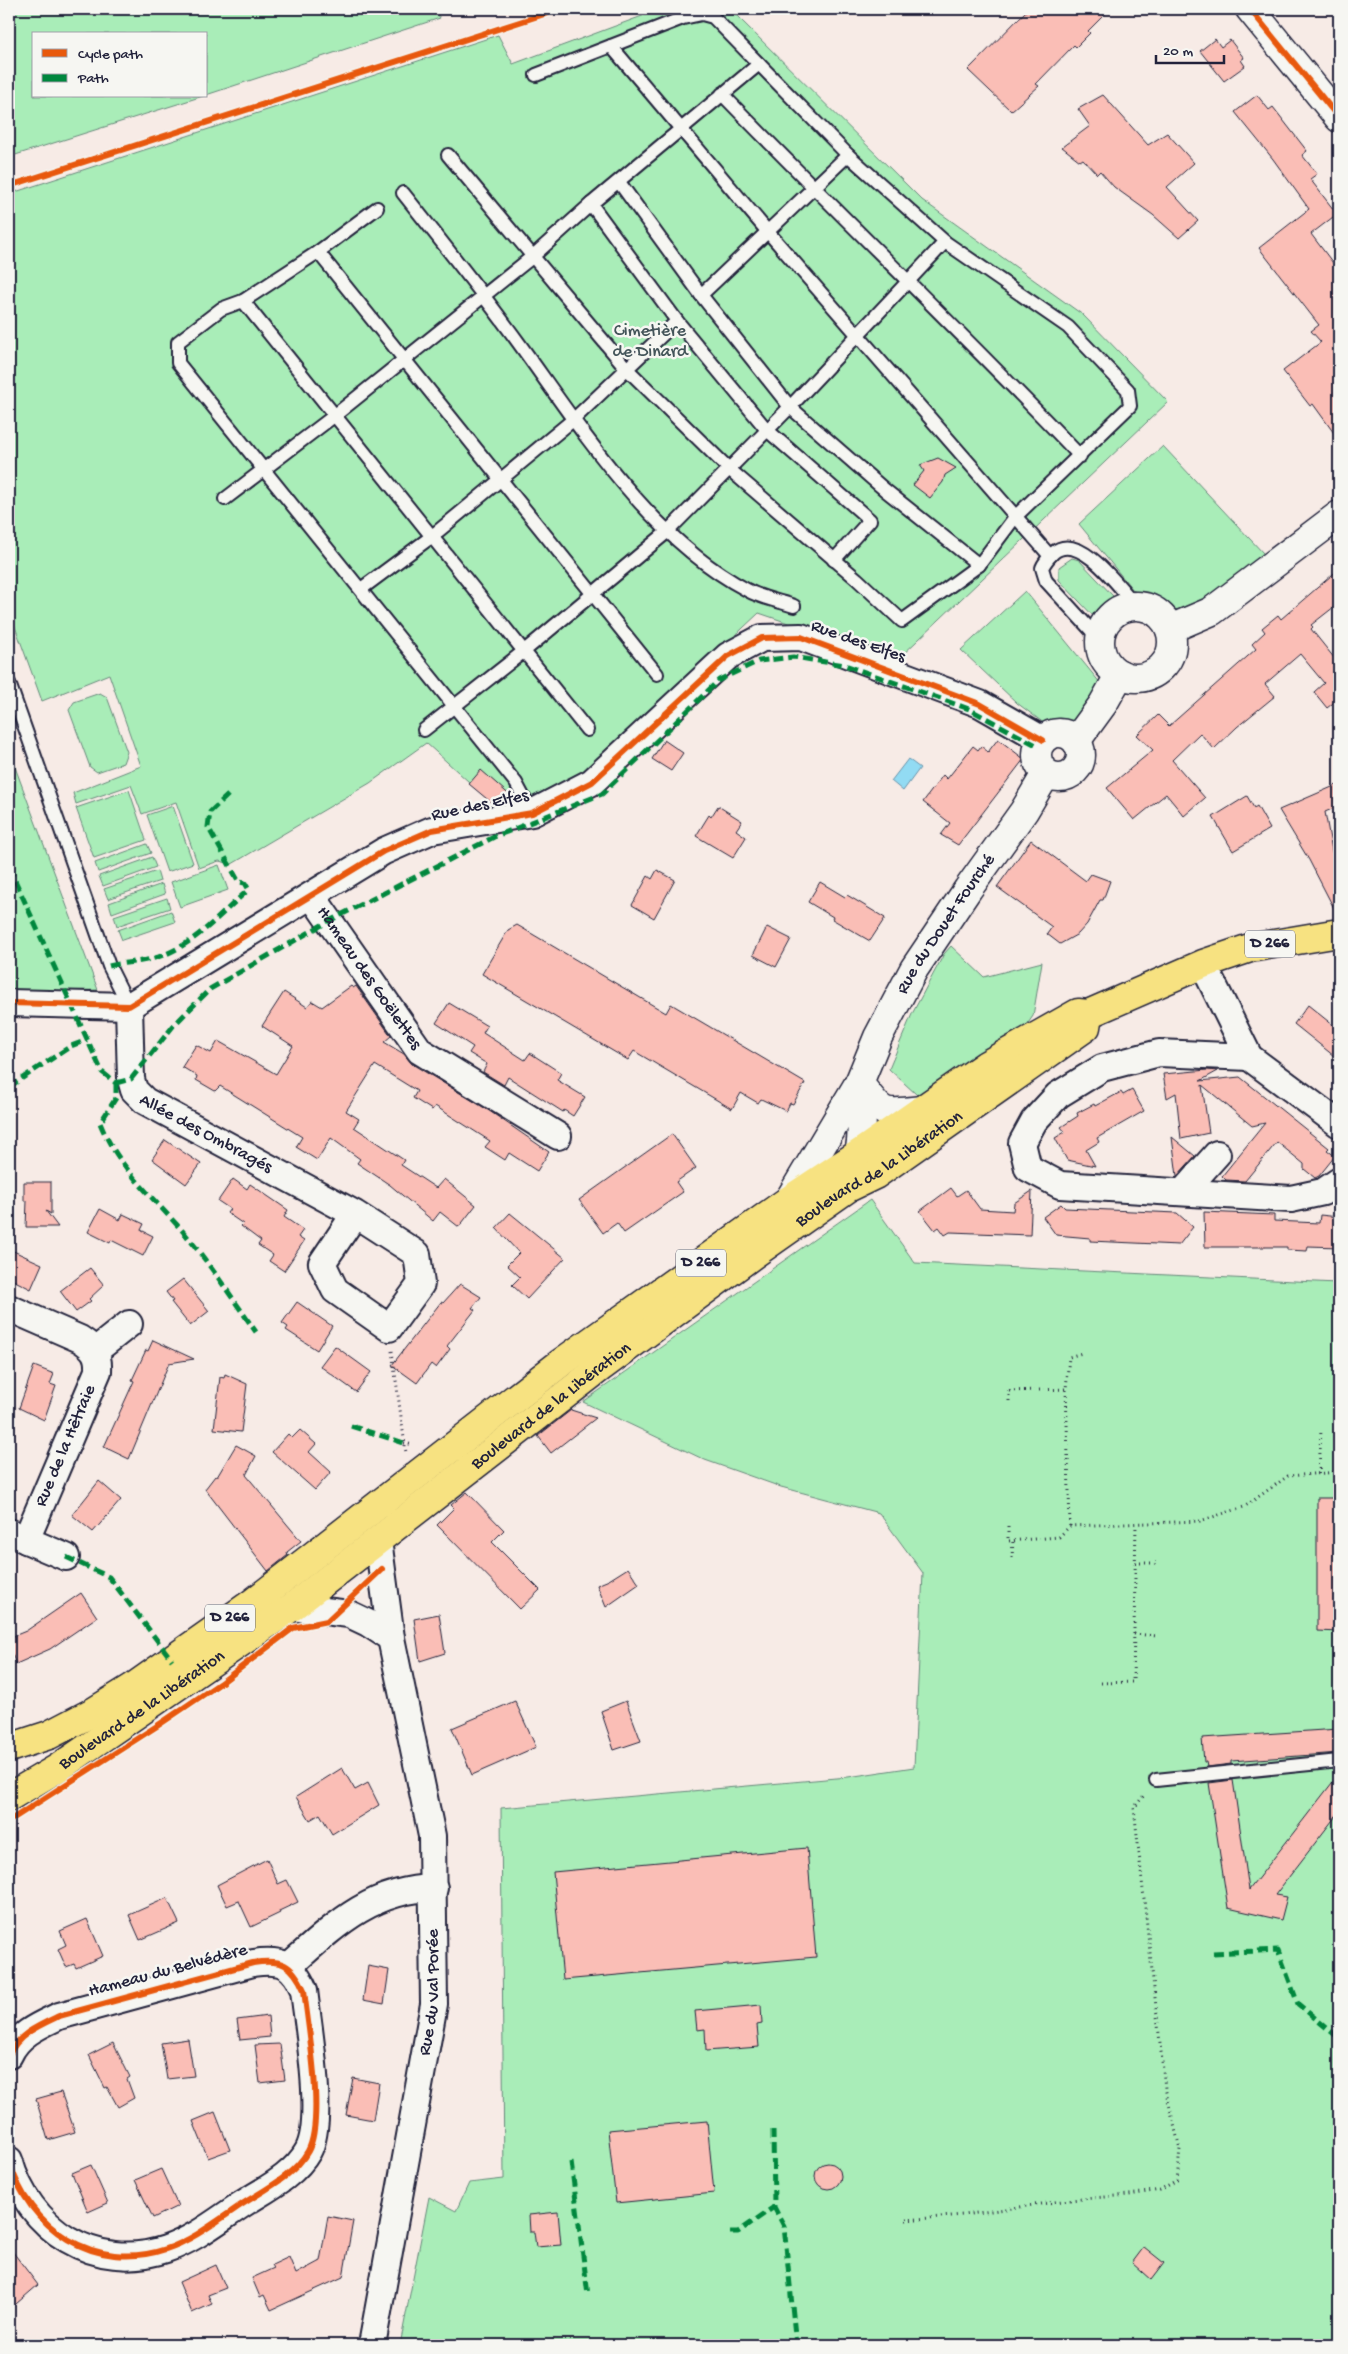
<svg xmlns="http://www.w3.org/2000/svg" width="1348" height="2354" font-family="'Gochi Hand',sans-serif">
  <rect width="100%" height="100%" fill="#f7ebe6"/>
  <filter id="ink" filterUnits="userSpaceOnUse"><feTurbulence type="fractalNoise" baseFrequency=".02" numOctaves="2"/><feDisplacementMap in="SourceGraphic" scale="10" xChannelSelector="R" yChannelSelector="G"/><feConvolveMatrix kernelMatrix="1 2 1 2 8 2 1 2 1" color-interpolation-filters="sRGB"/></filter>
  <g filter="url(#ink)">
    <g fill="#a9edb8" stroke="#66887a">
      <polygon points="9,9 434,9 440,18 206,95 206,34 34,34 34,96 203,96 9,157"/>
      <polygon points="661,9 730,9 922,200 1083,315 1168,402 897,660 759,613 595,767 501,811 426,743 370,783 232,864 219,861 199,868 176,802 142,814 131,785 76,804 73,793 141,766 109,674 42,701 9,610 9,194 498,35 513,64"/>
      <polygon points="1163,446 1264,554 1235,582 1193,610 1166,609 1133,590 1079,524"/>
      <polygon points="1072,558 1079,560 1113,596 1118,604 1098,621 1059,580 1059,567"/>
      <polygon points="1025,591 1101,684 1075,726 1045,724 1017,703 961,650"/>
      <polygon points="100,693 107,697 127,752 123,763 97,772 90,767 69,710 74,702"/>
      <polygon points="9,751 98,990 9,992"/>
      <polygon points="129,790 146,840 94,858 76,808"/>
      <polygon points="173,806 193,863 167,872 147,815"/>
      <polygon points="147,844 151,853 98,872 95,863"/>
      <polygon points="152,857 156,867 103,886 99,876"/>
      <polygon points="219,865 228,890 180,907 171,882"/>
      <polygon points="157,871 160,881 108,899 104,889"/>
      <polygon points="162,884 165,894 112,913 109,903"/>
      <polygon points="167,898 170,908 117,926 114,916"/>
      <polygon points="171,911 175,922 122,940 118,930"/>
      <polygon points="951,946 984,977 1042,962 1033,1016 1024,1029 917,1095 889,1069 912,1014 944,954"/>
      <polygon points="870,1200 915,1263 1337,1283 1339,1285 1339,2345 400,2345 429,2197 456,2211 469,2183 504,2179 501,1808 848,1777 914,1767 923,1573 879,1513 781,1487 705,1460 583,1402"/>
    </g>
    <polygon fill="#92dbf3" stroke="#6591a9" points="908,759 920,768 903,791 891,781"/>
    <g fill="#fabeb6" stroke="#22223b">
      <polygon points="1028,9 1110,9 1088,31 1090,33 1076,47 1074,45 1036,84 1039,86 1011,111 968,70"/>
      <polygon points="1215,39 1221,47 1230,40 1244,58 1241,60 1245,66 1224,81 1200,51"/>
      <polygon points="1103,95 1148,145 1167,133 1194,163 1167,187 1198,221 1179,238 1153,215 1114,187 1100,171 1097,174 1083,159 1080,161 1062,147 1090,126 1078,109"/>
      <polygon points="1257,95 1269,110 1273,107 1307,151 1302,155 1317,174 1310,179 1337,214 1311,234 1339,271 1339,440 1313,404 1310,406 1283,371 1321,342 1311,331 1319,325 1259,248 1309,209 1273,159 1235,112"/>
      <polygon points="938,458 956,468 945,475 943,482 930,498 913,485 924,471 920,465"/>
      <polygon points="1339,569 1339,603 1311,625 1313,627 1311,629 1339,664 1339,703 1337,700 1327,708 1314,692 1324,683 1300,654 1265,684 1275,696 1237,727 1214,749 1200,733 1172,760 1205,798 1184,816 1166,794 1134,820 1107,788 1153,750 1137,735 1158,715 1169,726 1256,649 1252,644 1265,632 1262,628 1278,615 1281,619"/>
      <polygon points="998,739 1024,759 958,845 941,835 950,823 923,802 943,775 947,779 973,746 978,750 981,746 988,752"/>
      <polygon points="664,740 683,753 671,771 652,759"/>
      <polygon points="481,770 513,798 510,802 493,804 469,784"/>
      <polygon points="1339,784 1339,806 1325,812 1333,856 1339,868 1339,918 1309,860 1279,810"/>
      <polygon points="1247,796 1254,808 1257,806 1270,829 1233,851 1213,817"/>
      <polygon points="718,806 742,821 736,830 746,837 733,858 696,836 709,815 711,817"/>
      <polygon points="1031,840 1086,881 1091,874 1110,881 1103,900 1100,900 1087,924 1078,934 1060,944 1047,934 1052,927 997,887"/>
      <polygon points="657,870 675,880 654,918 632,905 648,876 652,879"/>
      <polygon points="820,882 845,897 847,895 885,918 870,941 832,919 833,917 808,902"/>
      <polygon points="517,925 666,1013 671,1004 805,1083 793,1104 790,1103 786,1111 761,1099 758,1103 741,1093 732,1109 634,1051 628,1060 482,974 508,930"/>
      <polygon points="767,927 791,939 776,967 753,955"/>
      <polygon points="351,986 353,988 356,986 391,1036 384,1042 404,1054 412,1064 488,1110 549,1152 537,1171 509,1153 505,1160 485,1147 490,1141 435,1106 432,1110 413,1098 417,1091 375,1065 346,1111 359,1119 354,1127 404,1160 401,1165 436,1188 444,1179 476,1205 459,1227 440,1212 433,1221 390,1185 357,1163 360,1159 331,1138 317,1160 296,1147 302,1137 220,1086 215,1091 196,1080 197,1076 182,1067 196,1045 211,1053 218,1041 276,1074 293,1046 262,1026 284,992 307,1007 312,1001 322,1007"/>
      <polygon points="449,1003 487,1026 483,1033 525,1060 530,1053 561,1073 557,1080 585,1097 573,1116 564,1110 563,1112 508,1077 504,1085 483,1072 487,1064 469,1053 473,1047 436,1023"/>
      <polygon points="1308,1005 1339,1030 1339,1060 1294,1024"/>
      <polygon points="1207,1070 1218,1071 1200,1081 1240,1077 1329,1148 1327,1150 1335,1156 1319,1176 1315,1178 1304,1169 1304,1164 1277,1142 1245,1181 1226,1180 1222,1176 1265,1123 1252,1126 1202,1085 1209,1133 1181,1139 1176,1093 1167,1098 1163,1074"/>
      <polygon points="1132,1090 1144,1111 1097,1138 1099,1142 1086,1150 1095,1166 1067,1160 1055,1138 1065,1132 1061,1127 1078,1116 1077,1113 1094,1104 1095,1106 1121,1092 1123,1095"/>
      <polygon points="672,1134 696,1168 676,1182 683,1192 624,1233 617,1223 603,1233 579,1200"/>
      <polygon points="1172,1137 1195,1156 1177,1176"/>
      <polygon points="165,1140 201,1164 186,1184 152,1159"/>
      <polygon points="233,1179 247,1189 250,1184 288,1210 284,1217 303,1230 298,1237 304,1241 284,1271 269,1261 273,1255 258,1245 261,1241 241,1226 243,1224 227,1213 230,1209 218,1201"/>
      <polygon points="24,1182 51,1182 51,1214 46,1211 58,1227 26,1227 27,1201 24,1201"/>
      <polygon points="951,1188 957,1196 966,1190 980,1209 1013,1211 1014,1203 1032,1191 1030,1235 950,1232 945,1235 939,1227 935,1230 920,1211"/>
      <polygon points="1061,1204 1065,1208 1177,1213 1193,1227 1179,1245 1090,1241 1090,1238 1056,1235 1043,1217"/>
      <polygon points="100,1209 120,1220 123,1214 144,1224 141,1230 153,1236 143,1256 111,1240 110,1243 88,1232"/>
      <polygon points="1204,1212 1274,1215 1274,1221 1319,1223 1320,1215 1339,1217 1339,1247 1308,1246 1307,1251 1287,1250 1287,1247 1205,1247"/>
      <polygon points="510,1213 565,1258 527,1299 512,1285 520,1277 507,1265 519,1253 496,1228"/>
      <polygon points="9,1249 42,1264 31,1289 9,1278"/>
      <polygon points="90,1268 104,1285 89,1299 91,1301 76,1312 60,1291"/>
      <polygon points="183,1279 209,1311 190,1326 171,1302 173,1301 166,1292"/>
      <polygon points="460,1284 481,1297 472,1308 475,1310 447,1346 450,1349 436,1368 431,1364 417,1383 392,1365 441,1302 443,1303"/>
      <polygon points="297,1302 332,1326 317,1350 286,1330 288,1327 282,1323"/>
      <polygon points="153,1340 194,1359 169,1363 129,1459 104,1447 134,1381 132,1380 146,1350 148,1351"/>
      <polygon points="335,1346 371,1372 356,1392 320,1366"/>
      <polygon points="34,1366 54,1374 50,1384 56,1386 44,1420 19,1408"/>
      <polygon points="225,1374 247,1384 241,1432 214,1429 220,1377 224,1378"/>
      <polygon points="571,1410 596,1418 551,1453 538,1436"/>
      <polygon points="300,1430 316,1444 309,1452 331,1472 315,1490 272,1452 288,1434 292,1438"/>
      <polygon points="236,1445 256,1456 246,1475 301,1541 287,1552 288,1555 268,1571 205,1489 215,1476 217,1477"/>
      <polygon points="99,1481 121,1500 93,1532 72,1515"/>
      <polygon points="467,1492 504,1530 492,1542 540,1590 520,1609 437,1525 454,1508 451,1505"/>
      <polygon points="1317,1498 1339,1498 1339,1632 1317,1631"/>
      <polygon points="628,1568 639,1584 606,1607 597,1585 609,1580"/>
      <polygon points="81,1593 97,1617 50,1649 16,1664 9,1647 9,1638 26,1631"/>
      <polygon points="439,1614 445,1653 420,1661 414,1619"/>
      <polygon points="515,1701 536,1747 472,1775 452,1728"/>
      <polygon points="626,1701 641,1741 614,1750 601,1711"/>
      <polygon points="1339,1729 1339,1753 1231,1761 1231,1764 1207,1767 1206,1762 1204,1762 1202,1738"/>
      <polygon points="342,1768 355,1790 368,1783 379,1805 332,1834 320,1814 310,1820 296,1797"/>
      <polygon points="1339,1774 1339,1812 1275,1895 1287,1897 1281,1920 1228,1908 1209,1783 1233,1780 1249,1890"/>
      <polygon points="807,1848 816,1957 563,1980 553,1872"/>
      <polygon points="267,1859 278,1884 287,1880 298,1902 279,1911 280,1913 251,1927 239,1901 227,1906 217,1885"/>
      <polygon points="167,1898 179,1923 140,1940 129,1915"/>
      <polygon points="87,1919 103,1956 76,1968 74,1964 66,1967 58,1949 66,1945 60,1931"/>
      <polygon points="368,1966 389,1970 384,2004 363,2000"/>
      <polygon points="761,2005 762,2024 757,2025 759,2047 706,2051 705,2029 697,2030 695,2011"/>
      <polygon points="268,2016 270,2037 240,2040 237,2020"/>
      <polygon points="188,2039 194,2076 167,2079 161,2043"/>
      <polygon points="113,2043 130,2077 127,2079 134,2098 118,2107 107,2087 105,2088 89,2055"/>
      <polygon points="280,2044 285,2080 260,2083 255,2045"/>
      <polygon points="353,2078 379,2083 373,2120 346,2115"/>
      <polygon points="61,2092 75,2132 48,2140 36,2099"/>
      <polygon points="215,2112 230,2150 208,2158 193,2121"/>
      <polygon points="707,2121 714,2193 616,2203 608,2130"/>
      <circle cx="828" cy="2176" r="13"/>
      <polygon points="91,2165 108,2203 88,2212 72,2173"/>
      <polygon points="161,2169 178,2206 153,2218 135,2180"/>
      <polygon points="558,2212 561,2245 536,2247 534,2232 530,2232 529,2215"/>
      <polygon points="328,2216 353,2221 343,2277 271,2310 264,2295 260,2297 252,2278 274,2268 272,2265 289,2257 296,2274 320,2261"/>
      <polygon points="9,2247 38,2285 9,2310"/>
      <polygon points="1144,2247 1164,2263 1151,2280 1132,2263"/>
      <polygon points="216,2265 226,2288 208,2295 212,2304 192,2313 179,2282"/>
    </g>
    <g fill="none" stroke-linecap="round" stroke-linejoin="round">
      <g stroke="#22223b" stroke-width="16">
        <g id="service">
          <polyline points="611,46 768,232 1050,556"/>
          <path d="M 722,94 C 840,216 963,333 1080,456"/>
          <polyline points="448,155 627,369 729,469 857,579 902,621 979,565 1015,517 1130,406 1128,390 1068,327 945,242 848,155 713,17 702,14 683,18 536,75"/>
          <polyline points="619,182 701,295 790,407 885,490 979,565"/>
          <path d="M 403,193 C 442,242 481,291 518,342 C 581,429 650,539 747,590 C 761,598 779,601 794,606"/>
          <polyline points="591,204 677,321 767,430 870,520 834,560"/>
          <polyline points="377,208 318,252 243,301 221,309 178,342 178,363 516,783 532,813"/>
          <polyline points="318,252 657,674"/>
          <polyline points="701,295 848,155"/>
          <polyline points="243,301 587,730"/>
          <polyline points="225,499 334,416 532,257 591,204 759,64"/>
          <polyline points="361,589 431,537 574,419 677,321"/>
          <path d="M 1100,640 L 1046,581 L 1042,568 C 1045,561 1048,558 1053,553 C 1079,530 1120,588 1136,606"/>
          <polyline points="9,683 109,966 129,1006"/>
          <polyline points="424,730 523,652 667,532 790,407 945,242"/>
          <polyline points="1156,1780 1339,1761"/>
        </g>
      </g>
      <g stroke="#22223b" stroke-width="30">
        <g id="minor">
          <path id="s1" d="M 312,896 L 420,1051 L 558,1136"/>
          <polyline points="1203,964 1249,1057 1339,1124"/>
          <polyline points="9,1003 129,1006 384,851 432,830 532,813 592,782 728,656 762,638 801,637 980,704 1043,740"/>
          <path id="s2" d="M 129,1006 L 131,1079 L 134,1090 L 145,1101 L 355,1214 L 322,1263 L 335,1290 L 389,1328 L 421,1284 L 417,1254 L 355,1214"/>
          <polyline points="1249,1057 1159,1053 1102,1068 1058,1095 1034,1121 1022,1143 1028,1168 1060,1185 1291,1199 1323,1192 1339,1181"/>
          <polyline points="1183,1192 1217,1154"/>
          <path d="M 9,1308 L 80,1339 C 94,1348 99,1354 98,1371 L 26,1540 L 9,1532"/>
          <polyline points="95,1351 129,1324"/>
          <polyline points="26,1540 66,1557"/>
          <polyline points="292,1607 349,1614 368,1623 391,1638"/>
          <path d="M 289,1966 C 333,1927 371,1889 434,1888"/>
          <path d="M 9,2055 C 18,2034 40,2025 59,2016 L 253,1963 C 281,1959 292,1963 304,1990 C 308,2027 325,2120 308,2151 C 294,2176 264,2190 241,2205 C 217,2221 193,2240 166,2249 C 95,2273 28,2229 9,2160"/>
          <path id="s3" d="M 372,2345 L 434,2004 L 432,1836 L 391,1638 L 378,1540"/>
        </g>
      </g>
      <g stroke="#22223b" stroke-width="31">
        <g id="secondary">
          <polyline points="1250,9 1339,118"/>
          <circle cx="1136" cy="642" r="36"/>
          <polyline points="1170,629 1212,611 1339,515"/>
          <circle cx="1059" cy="755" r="22"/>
          <polyline points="1076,741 1103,704 1120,674"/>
          <path d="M 859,1083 C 884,1115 880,1115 922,1110"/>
          <path d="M 854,1172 C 865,1144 862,1112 859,1083"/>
          <path id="s4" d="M 789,1200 L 859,1083 L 878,1037 L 914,969 L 968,889 L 1024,811 L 1046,774"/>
        </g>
      </g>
      <g stroke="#22223b" stroke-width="31">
        <g id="primary">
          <polyline points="9,1748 49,1735 95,1711 132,1688 251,1604 562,1362 789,1200 860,1153 986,1065 1078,1013 1088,1014 1203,964 1250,948 1339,933"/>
          <path id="s5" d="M 9,1797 L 58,1768 L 292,1607 L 601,1367 L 754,1254 L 848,1188 L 875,1175 L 1086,1027 L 1087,1021"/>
        </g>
      </g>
      <g stroke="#22223b" stroke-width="3" stroke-dasharray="1 4" stroke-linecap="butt">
        <polyline points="392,1351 406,1453"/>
        <polyline points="1009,1391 1066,1389"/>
        <polyline points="1009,1401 1009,1387"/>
        <polyline points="404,1443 413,1445"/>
        <polyline points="1319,1474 1321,1429"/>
        <polyline points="1070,1526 1066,1389 1069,1357 1082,1353"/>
        <polyline points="1008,1527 1008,1541 1059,1537 1070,1526 1200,1521 1244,1507 1288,1476 1339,1472"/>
        <polyline points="1012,1558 1013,1540"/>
        <polyline points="1135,1563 1157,1563"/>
        <polyline points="1134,1634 1157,1636"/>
        <polyline points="1101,1683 1133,1682 1136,1524"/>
        <polyline points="906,2220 963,2215 1069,2200 1129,2195 1160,2190 1177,2180 1180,2149 1165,2088 1134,1808 1145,1794"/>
      </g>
      <use href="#service" stroke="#f6f6f2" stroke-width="12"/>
      <use href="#minor" stroke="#f6f6f2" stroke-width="26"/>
      <use href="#secondary" stroke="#f6f6f2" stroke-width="28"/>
      <use href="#primary" stroke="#f7e281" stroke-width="28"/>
      <g stroke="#00873e" stroke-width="5" stroke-dasharray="10 5" stroke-linecap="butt">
        <polyline points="228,795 210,812 208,827 239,882 245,883 249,890"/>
        <polyline points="9,867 102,1072 116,1083"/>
        <path d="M 109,966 C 123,962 137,963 151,959 C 191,949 216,918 246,892"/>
        <polyline points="116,1083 131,1079 174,1025 210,989 329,921 494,837 602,794 719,680 759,661 793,657 845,665 969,709 1038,746"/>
        <path d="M 116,1083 L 116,1098 L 100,1123 C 118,1168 155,1199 186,1235 C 211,1266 233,1299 256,1332"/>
        <polyline points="9,1087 71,1046 87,1040"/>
        <polyline points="351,1426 404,1443"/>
        <polyline points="66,1557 109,1577 172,1660"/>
        <polyline points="1213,1953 1278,1950 1298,2004 1339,2038"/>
        <polyline points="773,2130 774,2207 784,2226 796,2345"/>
        <polyline points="571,2162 588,2295"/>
        <polyline points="730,2232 738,2232 774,2207"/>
      </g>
      <g stroke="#f6f6f2" stroke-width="9">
        <g id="cycleway">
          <polyline points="1250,9 1339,118"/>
          <polyline points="9,186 560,9"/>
          <polyline points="9,1003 129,1006 384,851 432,830 532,813 592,782 728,656 762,638 801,637 980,704 1043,740"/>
          <polyline points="9,1821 157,1726 222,1682 293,1628 327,1621 382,1569"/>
          <path d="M 9,2055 C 18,2034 40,2025 59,2016 L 253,1963 C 281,1959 292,1963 304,1990 C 308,2027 325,2120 308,2151 C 294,2176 264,2190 241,2205 C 217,2221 193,2240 166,2249 C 95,2273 28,2229 9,2160"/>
        </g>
      </g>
      <use href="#cycleway" stroke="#e8590c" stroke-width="6"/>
    </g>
  </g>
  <g text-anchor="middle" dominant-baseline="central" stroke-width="5" stroke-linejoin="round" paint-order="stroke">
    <g fill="#f6f6f2" stroke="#626272" stroke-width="1">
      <rect x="1245" y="930.5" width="50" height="27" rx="4"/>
      <rect x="676" y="1249.5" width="50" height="27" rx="4"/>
      <rect x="205" y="1604.5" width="50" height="27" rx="4"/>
    </g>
    <g font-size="16" font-weight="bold" fill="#22223b">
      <text x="1270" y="944">D 266</text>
      <text x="701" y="1263">D 266</text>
      <text x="230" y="1618">D 266</text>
    </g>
    <g font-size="18" fill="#44555a" stroke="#f6f6f2">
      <text x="650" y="331">Cimetière<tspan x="650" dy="21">de Dinard</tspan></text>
    </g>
    <g font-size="18" fill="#22223b" stroke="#f6f6f2">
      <text transform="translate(858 642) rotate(19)">Rue des Elfes</text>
      <text transform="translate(480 806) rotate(-12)">Rue des Elfes</text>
      <text stroke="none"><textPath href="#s4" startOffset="318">Rue du Douet Fourché</textPath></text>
      <text stroke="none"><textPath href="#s1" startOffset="100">Hameau des Goëlettes</textPath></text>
      <text stroke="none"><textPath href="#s2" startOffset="169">Allée des Ombragés</textPath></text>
      <text stroke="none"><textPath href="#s5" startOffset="1074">Boulevard de la Libération</textPath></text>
      <text stroke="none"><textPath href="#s5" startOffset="669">Boulevard de la Libération</textPath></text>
      <text transform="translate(66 1446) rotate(-67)">Rue de la Hêtraie</text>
      <text stroke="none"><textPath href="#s5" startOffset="159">Boulevard de la Libération</textPath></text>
      <text transform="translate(168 1971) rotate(-15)">Hameau du Belvédère</text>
      <text stroke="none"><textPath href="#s3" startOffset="358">Rue du Val Porée</textPath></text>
    </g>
  </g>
  <rect width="1348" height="2354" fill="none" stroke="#f6f6f2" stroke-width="30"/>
  <rect x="15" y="15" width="1318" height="2324" fill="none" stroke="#22223b" stroke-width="2" filter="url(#ink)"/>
  <rect x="32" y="32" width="175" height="65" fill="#f6f6f2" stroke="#a1a1a9"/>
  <rect x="42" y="49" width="25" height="8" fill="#e8590c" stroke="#a1a1a9"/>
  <text x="78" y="58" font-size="15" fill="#22223b">Cycle path</text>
  <rect x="42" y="74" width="25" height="8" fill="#00873e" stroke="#a1a1a9"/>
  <text x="78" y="82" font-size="15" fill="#22223b">Path</text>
  <path d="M1156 55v8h68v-8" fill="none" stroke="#22223b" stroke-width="2.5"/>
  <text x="1163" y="55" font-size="15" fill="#22223b" stroke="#f6f6f2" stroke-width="4" paint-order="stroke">20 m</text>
</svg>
